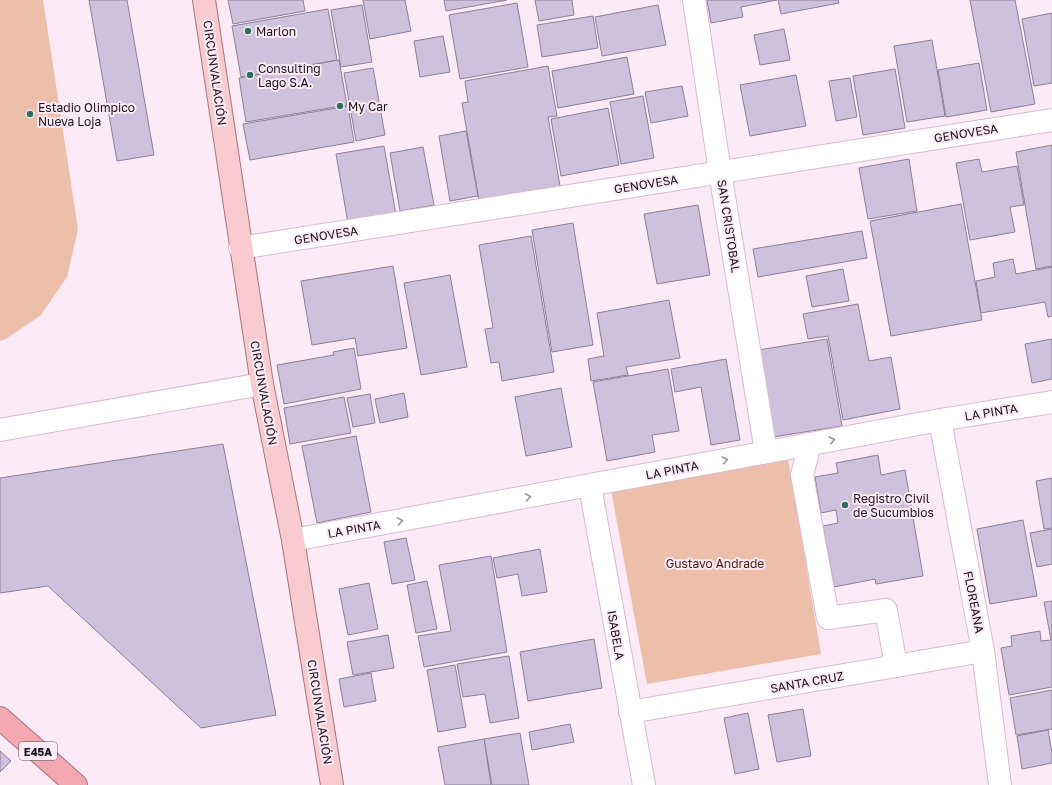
<svg xmlns="http://www.w3.org/2000/svg" width="1052" height="785" font-family="'Golos Text',sans-serif">
  <rect width="100%" height="100%" fill="#fceaf6"/>
  <g fill="#edbeaa">
    <polygon points="0,0 43,0 78,229 67,277 41,315 6,339 0,341"/>
    <polygon points="788,459 821,654 647,684 611,490"/>
  </g>
  <g fill="#cec1de" stroke="#8b809a">
    <polygon points="89,0 127,0 154,155 117,161"/>
    <polygon points="228,0 303,0 305,11 233,24"/>
    <polygon points="363,0 405,0 411,31 370,39"/>
    <polygon points="444,0 507,0 446,11"/>
    <polygon points="535,0 572,0 574,15 539,21"/>
    <polygon points="707,0 777,0 741,7 743,17 711,23"/>
    <polygon points="778,0 838,0 839,3 781,14"/>
    <polygon points="970,0 1015,0 1035,104 991,112"/>
    <polygon points="517,3 528,67 460,79 449,15"/>
    <polygon points="362,5 372,62 341,67 331,10"/>
    <polygon points="658,5 666,45 602,56 595,17"/>
    <polygon points="328,9 337,60 241,77 232,26"/>
    <polygon points="1052,13 1052,83 1034,86 1022,19"/>
    <polygon points="593,16 598,48 542,57 537,25"/>
    <polygon points="784,29 790,60 760,65 754,35"/>
    <polygon points="443,36 450,72 420,77 414,41"/>
    <polygon points="932,40 945,116 907,122 894,46"/>
    <polygon points="627,57 634,94 558,108 552,71"/>
    <polygon points="339,60 347,105 246,122 239,78"/>
    <polygon points="979,63 987,110 946,117 938,70"/>
    <polygon points="548,66 557,116 548,117 560,186 479,200 462,103 468,102 465,81"/>
    <polygon points="373,68 385,135 356,141 344,73"/>
    <polygon points="895,69 905,128 863,135 853,76"/>
    <polygon points="796,75 806,126 750,136 740,85"/>
    <polygon points="850,78 857,117 836,121 829,81"/>
    <polygon points="682,86 688,116 651,123 645,92"/>
    <polygon points="643,96 654,158 621,164 610,102"/>
    <polygon points="348,106 354,142 250,160 243,124"/>
    <polygon points="608,108 619,165 561,176 551,119"/>
    <polygon points="466,131 478,196 450,201 439,136"/>
    <polygon points="1052,145 1052,266 1036,269 1016,152"/>
    <polygon points="384,146 396,215 348,223 336,154"/>
    <polygon points="423,147 434,205 400,211 390,153"/>
    <polygon points="909,159 917,211 868,219 859,168"/>
    <polygon points="979,159 982,172 1017,166 1024,205 1010,207 1015,232 970,240 956,163"/>
    <polygon points="961,204 982,320 891,336 870,221"/>
    <polygon points="698,205 710,275 657,284 644,214"/>
    <polygon points="573,223 593,345 552,352 532,230"/>
    <polygon points="862,231 867,258 758,277 753,249"/>
    <polygon points="531,236 554,372 502,381 499,362 491,363 485,329 493,328 479,245"/>
    <polygon points="1013,259 1016,274 1052,267 1052,316 1048,317 1045,302 981,313 976,281 995,277 993,263"/>
    <polygon points="393,266 407,348 358,356 355,338 312,345 301,281"/>
    <polygon points="843,269 849,301 812,307 806,276"/>
    <polygon points="450,275 467,367 421,375 404,283"/>
    <polygon points="669,300 680,358 626,367 628,375 591,381 588,359 604,356 597,313"/>
    <polygon points="858,304 869,361 891,357 900,409 843,420 828,336 808,339 803,314"/>
    <polygon points="827,339 842,426 773,437 758,350"/>
    <polygon points="1052,339 1052,379 1032,383 1025,344"/>
    <polygon points="354,348 361,389 284,404 277,365 334,355 333,352"/>
    <polygon points="726,359 740,440 711,445 701,387 675,392 671,369"/>
    <polygon points="668,369 679,431 652,435 655,452 607,461 593,382"/>
    <polygon points="561,388 572,447 526,456 515,397"/>
    <polygon points="404,393 408,417 380,423 375,399"/>
    <polygon points="370,394 375,423 353,427 347,398"/>
    <polygon points="344,397 351,433 290,444 284,408"/>
    <polygon points="356,436 371,512 317,523 302,446"/>
    <polygon points="223,444 276,715 201,728 48,586 0,593 0,478"/>
    <polygon points="878,455 881,475 905,470 923,576 876,584 875,579 834,587 823,526 838,523 836,510 821,513 815,477 838,473 836,463"/>
    <polygon points="1052,478 1052,528 1044,529 1036,481"/>
    <polygon points="1023,520 1037,596 990,604 977,529"/>
    <polygon points="1052,529 1052,564 1037,567 1030,533"/>
    <polygon points="406,538 415,580 392,584 384,542"/>
    <polygon points="540,549 547,592 522,596 518,574 497,578 493,558"/>
    <polygon points="491,556 507,652 424,667 418,636 451,631 439,565"/>
    <polygon points="427,581 437,629 416,633 407,585"/>
    <polygon points="369,583 378,629 348,635 339,589"/>
    <polygon points="1052,601 1052,687 1009,695 1001,648 1012,646 1011,636 1040,631 1041,641 1051,640 1044,602"/>
    <polygon points="388,635 394,668 353,675 347,642"/>
    <polygon points="594,639 602,688 528,701 520,652"/>
    <polygon points="509,656 519,718 490,723 485,694 463,697 457,664"/>
    <polygon points="455,665 466,727 438,732 427,670"/>
    <polygon points="371,673 376,701 344,707 339,679"/>
    <polygon points="1052,690 1052,729 1016,735 1010,698"/>
    <polygon points="803,709 811,756 777,762 768,715"/>
    <polygon points="748,713 759,769 735,774 724,718"/>
    <polygon points="570,724 574,742 532,750 529,732"/>
    <polygon points="1048,730 1052,753 1052,763 1022,769 1017,736"/>
    <polygon points="520,733 529,785 492,785 484,739"/>
    <polygon points="484,739 491,785 445,785 438,747"/>
    <polygon points="0,751 11,761 0,772"/>
  </g>
  <g fill="none" stroke-linecap="round" stroke-linejoin="round">
    <g stroke="#d8bbcf" stroke-width="24">
      <g id="minor">
        <polyline points="694,0 720,172 766,452"/>
        <polyline points="240,248 1052,120"/>
        <polyline points="940,420 983,651 1000,785"/>
        <polyline points="0,430 262,384"/>
        <polyline points="810,444 802,475 828,618 886,610 896,666"/>
        <polyline points="590,486 644,785"/>
        <polyline points="293,540 940,420 1052,402"/>
        <polyline points="630,712 983,651"/>
      </g>
    </g>
    <g stroke="#a6747c" stroke-width="24">
      <polyline id="major" points="204,0 262,384 293,540 332,785"/>
    </g>
    <g stroke="#a6747c" stroke-width="24">
      <polyline id="highway" points="0,718 76,785"/>
    </g>
    <use href="#minor" stroke="#fff" stroke-width="22"/>
    <use href="#major" stroke="#f7cbd0" stroke-width="22"/>
    <use href="#highway" stroke="#f1a8b1" stroke-width="22"/>
  </g>
  <defs><path id="oneway-chevron" d="M-2-3.5L2.5 0L-2 3.5" fill="none" stroke-width="1.6" stroke-linecap="round" stroke-linejoin="round"/></defs>
  <g stroke="#999498">
    <use href="#oneway-chevron" transform="translate(832 440) rotate(-11)"/>
    <use href="#oneway-chevron" transform="translate(725 460) rotate(-11)"/>
    <use href="#oneway-chevron" transform="translate(528 497) rotate(-10)"/>
    <use href="#oneway-chevron" transform="translate(400 521) rotate(-10)"/>
  </g>
  <g fill="#2d6e5d" stroke="#fceaf6" stroke-width="1.5">
    <circle cx="248" cy="31" r="4"/>
    <circle cx="250" cy="75" r="4"/>
    <circle cx="340" cy="106" r="4"/>
    <circle cx="30" cy="114" r="4"/>
    <circle cx="845" cy="505" r="4"/>
  </g>
  <g text-anchor="middle" dominant-baseline="central" stroke-width="4" stroke-linejoin="round" paint-order="stroke">
    <rect fill="#fceaf6" stroke="#5f535b" stroke-width="1" x="19" y="742" width="38" height="18" rx="3"/>
    <g font-size="11" font-weight="bold" fill="#1c1219">
      <text x="38" y="751">E45A</text>
    </g>
    <g font-size="12" fill="#1c1219" stroke="#fceaf6" text-anchor="start">
      <text x="256" y="31">Marlon</text>
      <text x="258" y="68">Consulting<tspan x="258" dy="14">Lago S.A.</tspan></text>
      <text x="348" y="106">My Car</text>
      <text x="38" y="107">Estadio Olimpico<tspan x="38" dy="14">Nueva Loja</tspan></text>
      <text x="853" y="498">Registro Civil<tspan x="853" dy="14">de Sucumbios</tspan></text>
    </g>
    <g font-size="12" fill="#1c1219" stroke="#fceaf6">
      <text transform="translate(215 73) rotate(82)">CIRCUNVALACIÓN</text>
      <text transform="translate(966 133) rotate(-9)">GENOVESA</text>
      <text transform="translate(646 184) rotate(-9)">GENOVESA</text>
      <text transform="translate(729 226) rotate(81)">SAN CRISTOBAL</text>
      <text transform="translate(326 235) rotate(-9)">GENOVESA</text>
      <text transform="translate(264 393) rotate(80)">CIRCUNVALACIÓN</text>
      <text transform="translate(991 412) rotate(-9)">LA PINTA</text>
      <text transform="translate(672 470) rotate(-11)">LA PINTA</text>
      <text transform="translate(354 529) rotate(-10)">LA PINTA</text>
      <text transform="translate(974 602) rotate(79)">FLOREANA</text>
      <text transform="translate(616 635) rotate(80)">ISABELA</text>
      <text transform="translate(807 682) rotate(-10)">SANTA CRUZ</text>
      <text transform="translate(320 712) rotate(81)">CIRCUNVALACIÓN</text>
    </g>
    <g font-size="12" fill="#4a1b04" stroke="#fceaf6">
      <text x="715" y="563">Gustavo Andrade</text>
    </g>
  </g>
</svg>
